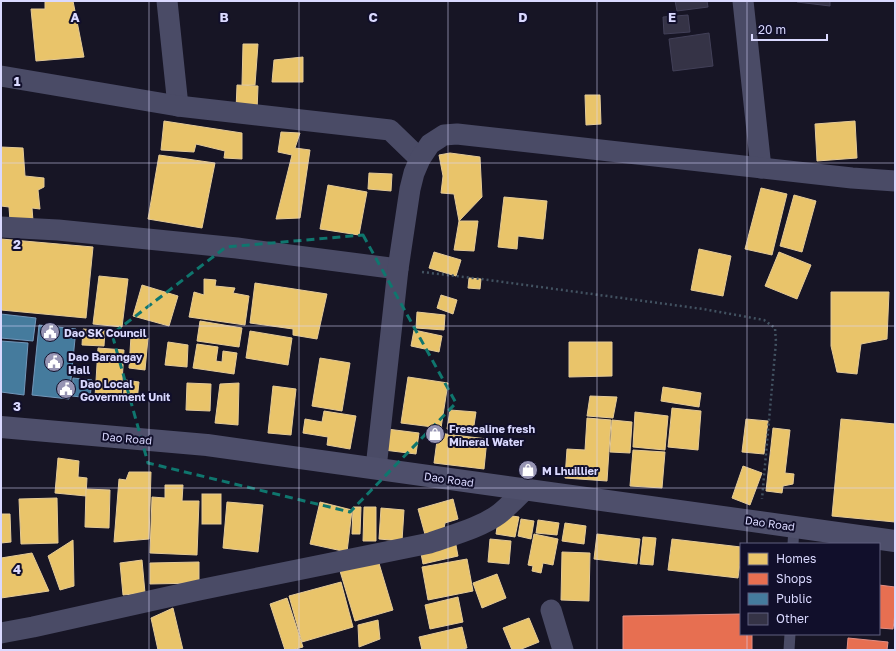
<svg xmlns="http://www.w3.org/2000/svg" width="896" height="651" font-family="'Golos Text',sans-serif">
  <rect width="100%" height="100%" fill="#171525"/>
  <g fill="#e9c46a" stroke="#e4ca97">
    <polygon points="45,1 73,1 84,57 36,61 31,9 45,9"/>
    <polygon points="243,44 258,44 255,85 242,85"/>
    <polygon points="303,57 303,82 272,82 274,60"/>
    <polygon points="237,85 258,86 257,111 236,110"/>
    <polygon points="585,95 600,95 601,124 586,125"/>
    <polygon points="164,121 242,133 242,159 224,158 225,151 196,144 194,152 161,150"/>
    <polygon points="855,121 857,158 817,161 815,124"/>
    <polygon points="281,132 300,133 295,148 310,150 300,218 276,219 292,155 278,152"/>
    <polygon points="1,147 23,148 25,176 44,178 44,187 38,190 40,209 32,208 33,221 10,221 9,207 1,206"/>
    <polygon points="450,153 480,157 482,197 459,221 454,194 441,193 443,176 439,155"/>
    <polygon points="159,155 215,163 202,228 148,219"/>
    <polygon points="369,173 392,174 391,191 368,189"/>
    <polygon points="328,185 367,192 359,235 320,229"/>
    <polygon points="761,188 787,194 772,255 745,249"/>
    <polygon points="794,195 816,201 802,252 780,246"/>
    <polygon points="504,197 547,201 543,239 518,236 517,249 498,247"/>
    <polygon points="459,221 478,221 474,251 454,250"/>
    <polygon points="1,239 93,247 86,318 1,310"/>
    <polygon points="699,249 731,256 723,296 691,290"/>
    <polygon points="434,252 461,260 456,276 429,268"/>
    <polygon points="779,252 811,265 797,299 765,286"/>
    <polygon points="99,276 128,279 122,327 93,324"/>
    <polygon points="469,278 481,279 480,289 468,288"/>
    <polygon points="204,279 216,280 215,286 235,288 233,293 249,296 245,325 189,317 194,292 204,295"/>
    <polygon points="255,283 327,294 317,339 293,335 293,329 250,323"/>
    <polygon points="142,285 178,296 169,326 133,316"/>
    <polygon points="831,292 889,292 887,339 861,344 857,374 837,372 831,346"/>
    <polygon points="441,295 457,300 453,314 437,308"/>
    <polygon points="417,312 445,315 444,330 416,328"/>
    <polygon points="200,321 242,328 239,347 197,341"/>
    <polygon points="83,329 105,331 104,346 82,345"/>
    <polygon points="414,330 442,336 439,352 411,346"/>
    <polygon points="250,331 292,338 288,365 246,358"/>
    <polygon points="131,336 148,338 145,370 129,368"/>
    <polygon points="168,342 188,345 187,367 165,365"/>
    <polygon points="569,342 612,342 612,376 569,377"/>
    <polygon points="197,344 218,347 216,361 222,362 223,351 237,353 234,374 193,368"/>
    <polygon points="98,348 124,350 121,399 95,397"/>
    <polygon points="320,358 350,363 342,411 312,406"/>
    <polygon points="408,377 448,383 441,428 401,423"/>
    <polygon points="125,380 139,382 137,401 123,400"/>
    <polygon points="187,383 211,384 210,411 186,410"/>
    <polygon points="239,383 238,425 215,423 220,384"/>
    <polygon points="273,386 296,389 291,435 268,433"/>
    <polygon points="663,387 701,393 699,407 661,401"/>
    <polygon points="590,396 617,397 613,418 587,416"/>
    <polygon points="672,408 701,411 698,450 668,447"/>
    <polygon points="450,410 476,412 473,432 447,429"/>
    <polygon points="324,411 356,416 350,449 327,445 328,437 303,433 305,419 322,422"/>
    <polygon points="635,412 668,416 665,450 633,447"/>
    <polygon points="587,418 611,420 607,481 565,478 567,449 585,450"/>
    <polygon points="746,419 768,421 764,454 742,452"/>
    <polygon points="841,419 895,424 895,522 832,516"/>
    <polygon points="612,420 632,422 630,453 610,452"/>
    <polygon points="773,428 790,430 785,473 794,474 793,484 783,486 782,493 766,491"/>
    <polygon points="387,429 419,433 416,454 384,450"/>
    <polygon points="438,433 487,439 484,469 434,463"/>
    <polygon points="633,450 665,452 662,488 630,486"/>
    <polygon points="58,458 79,461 78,477 87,478 86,496 55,493"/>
    <polygon points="743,466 762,473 750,505 732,498"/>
    <polygon points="129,472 151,472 149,539 114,542 119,479 126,480"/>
    <polygon points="165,485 183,485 182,501 199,501 197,555 150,553 152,497 165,498"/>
    <polygon points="86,489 110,490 109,528 85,527"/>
    <rect x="202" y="494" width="19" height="30"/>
    <polygon points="57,498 58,543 21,544 19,499"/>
    <polygon points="453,499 458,519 445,523 443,534 426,538 418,509"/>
    <polygon points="227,502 263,505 258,552 223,548"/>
    <polygon points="320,502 352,510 347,552 310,544"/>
    <polygon points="353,507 361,507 360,534 352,534"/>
    <polygon points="364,507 376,507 376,541 363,541"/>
    <polygon points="381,508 404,510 402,541 379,539"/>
    <polygon points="1,514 10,514 11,542 1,543"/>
    <polygon points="499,514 519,517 515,537 496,534"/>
    <polygon points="521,519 534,521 531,539 518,536"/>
    <polygon points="538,520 559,523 557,535 536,533"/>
    <polygon points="565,523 586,526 584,544 562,541"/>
    <polygon points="534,534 558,539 553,565 543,563 541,573 532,571 533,566 528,565"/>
    <polygon points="597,534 640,539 637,564 594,559"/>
    <polygon points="643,537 656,538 653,565 640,564"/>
    <polygon points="490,539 511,541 509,564 488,562"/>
    <polygon points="672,539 741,547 741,556 738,578 668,570"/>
    <polygon points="73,540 74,586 60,590 48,556"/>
    <polygon points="455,540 458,556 423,564 420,548"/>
    <polygon points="562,552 590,553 589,601 561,600"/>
    <polygon points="32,553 49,591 1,598 1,558"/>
    <polygon points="467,559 473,591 428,600 422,567"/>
    <polygon points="142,560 145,593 123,595 120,563"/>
    <polygon points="378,560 393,610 355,621 340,571"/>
    <polygon points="199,562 199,583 150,584 150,563"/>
    <polygon points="497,574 506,598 482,608 473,583"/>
    <polygon points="341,582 353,627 302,642 289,596"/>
    <polygon points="458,597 463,622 430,629 425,605"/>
    <polygon points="287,598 303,647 292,650 285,650 270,604"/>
    <polygon points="173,608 183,650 158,650 151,618"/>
    <polygon points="529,618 539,642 519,650 512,650 503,628"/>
    <polygon points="378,620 380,639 359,647 358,625"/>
    <polygon points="462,627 467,648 458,650 422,650 419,637"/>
  </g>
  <g fill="#e76f51" stroke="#e38f85">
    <polygon points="879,585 895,587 895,613 893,629 879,628"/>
    <polygon points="741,614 741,634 752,634 752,650 623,650 623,616"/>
    <polygon points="848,638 888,642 887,650 847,650"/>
  </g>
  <g fill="#457b9d" stroke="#7297ba">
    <polygon points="1,314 36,318 33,341 1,338"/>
    <polygon points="39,325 76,329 69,399 32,395"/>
    <polygon points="1,341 28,343 24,395 1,392"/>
    <polygon points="73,378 92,380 90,398 72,396"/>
  </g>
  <g fill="#353346" stroke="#424058">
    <polygon points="675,1 707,1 708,7 677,11"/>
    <polygon points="797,1 830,1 830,6 797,2"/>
    <polygon points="688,15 690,32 664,34 663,17"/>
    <polygon points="709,33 713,66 673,71 669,39"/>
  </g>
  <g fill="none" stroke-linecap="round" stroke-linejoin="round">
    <polyline stroke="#425261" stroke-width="2.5" stroke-dasharray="2 3" stroke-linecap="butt" points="422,272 481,279 703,309 764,320 775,328 776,342 762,499"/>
    <g stroke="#4a4b66" stroke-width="11">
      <polyline points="793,544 794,527"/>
      <polyline points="789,650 790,634"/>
    </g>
    <g stroke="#4a4b66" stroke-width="21">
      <polyline points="167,1 178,106"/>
      <polyline points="743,1 761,168"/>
      <polyline points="1,76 178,106 390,130 420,159"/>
      <polyline points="1,227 58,230 237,248 398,269"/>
      <polyline points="376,468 398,269 410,189 414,173 420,159 430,144 444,135 457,134 852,178 895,181"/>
      <polyline points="551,610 563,650"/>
      <path d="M 1,633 L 33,627 L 199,590 L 430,543 C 452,535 480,528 499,514 C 508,507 517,497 526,489"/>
    </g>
    <polyline stroke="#4e4f6b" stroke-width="22" points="1,427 207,445 895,541"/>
  </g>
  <path fill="none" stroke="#0f766e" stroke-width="3" stroke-dasharray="8 5" stroke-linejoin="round" d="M 363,235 L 456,403 L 350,512 L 148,463 L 112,334 L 226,247 Z"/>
  <path fill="none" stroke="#dad9ff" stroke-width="1" stroke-opacity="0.55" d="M 149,1 L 149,650M 299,1 L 299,650M 448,1 L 448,650M 597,1 L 597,650M 747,1 L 747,544M 1,163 L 895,163M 1,326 L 895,326M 1,488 L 895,488M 747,634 L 747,650"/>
  <defs>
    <g id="civic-disc" transform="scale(1)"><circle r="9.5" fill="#9694b3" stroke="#110f2b"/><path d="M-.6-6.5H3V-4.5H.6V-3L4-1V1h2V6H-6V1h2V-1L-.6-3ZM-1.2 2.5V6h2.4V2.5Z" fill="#fff"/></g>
    <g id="shop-disc" transform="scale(1)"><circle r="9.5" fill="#9694b3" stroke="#110f2b"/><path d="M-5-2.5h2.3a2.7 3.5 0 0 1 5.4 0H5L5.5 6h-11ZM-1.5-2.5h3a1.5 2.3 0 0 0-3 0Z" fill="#fff"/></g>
  </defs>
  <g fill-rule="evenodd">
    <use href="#civic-disc" x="50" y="332"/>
    <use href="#civic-disc" x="54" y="362"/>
    <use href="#civic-disc" x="66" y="389"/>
    <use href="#shop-disc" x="435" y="434"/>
    <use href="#shop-disc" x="528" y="470"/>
  </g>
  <g text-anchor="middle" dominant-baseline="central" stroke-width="4" stroke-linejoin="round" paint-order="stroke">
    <g font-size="11" font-weight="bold" fill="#dad9ff" stroke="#110f2b" text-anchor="start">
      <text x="64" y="332">Dao SK Council</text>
      <text x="68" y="356">Dao Barangay<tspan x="68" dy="13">Hall</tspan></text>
      <text x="80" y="383">Dao Local<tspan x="80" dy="13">Government Unit</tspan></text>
      <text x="449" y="428">Frescaline fresh<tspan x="449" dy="13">Mineral Water</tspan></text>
      <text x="542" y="470">M Lhuillier</text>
    </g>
    <g font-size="11" fill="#dad9ff" stroke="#110f2b">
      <text transform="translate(127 438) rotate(5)">Dao Road</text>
      <text transform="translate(449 479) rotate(8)">Dao Road</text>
      <text transform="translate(770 523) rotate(8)">Dao Road</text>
    </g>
  </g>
  <g font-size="13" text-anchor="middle" font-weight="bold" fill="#dad9ff" stroke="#110f2b" stroke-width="4" stroke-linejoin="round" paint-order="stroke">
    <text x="75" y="22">A</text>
    <text x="224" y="22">B</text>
    <text x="373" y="22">C</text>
    <text x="523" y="22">D</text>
    <text x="672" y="22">E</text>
    <text x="17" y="86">1</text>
    <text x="17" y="249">2</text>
    <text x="17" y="411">3</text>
    <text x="17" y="574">4</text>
  </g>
  <rect width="896" height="651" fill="none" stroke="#dad9ff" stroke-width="4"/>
  <rect x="740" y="543" width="140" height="92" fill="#110f2b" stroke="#616080"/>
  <rect x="748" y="553" width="20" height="12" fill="#e9c46a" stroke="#616080"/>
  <text x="776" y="563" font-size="12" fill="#dad9ff">Homes</text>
  <rect x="748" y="573" width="20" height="12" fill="#e76f51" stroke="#616080"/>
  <text x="776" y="583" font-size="12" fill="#dad9ff">Shops</text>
  <rect x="748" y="593" width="20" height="12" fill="#457b9d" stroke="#616080"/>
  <text x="776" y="603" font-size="12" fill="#dad9ff">Public</text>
  <rect x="748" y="613" width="20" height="12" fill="#353346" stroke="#616080"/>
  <text x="776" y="623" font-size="12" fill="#dad9ff">Other</text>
  <path d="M752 34v6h75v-6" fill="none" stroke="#dad9ff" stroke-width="2"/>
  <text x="758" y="34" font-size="12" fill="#dad9ff" stroke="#110f2b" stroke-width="3" paint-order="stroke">20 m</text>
</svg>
